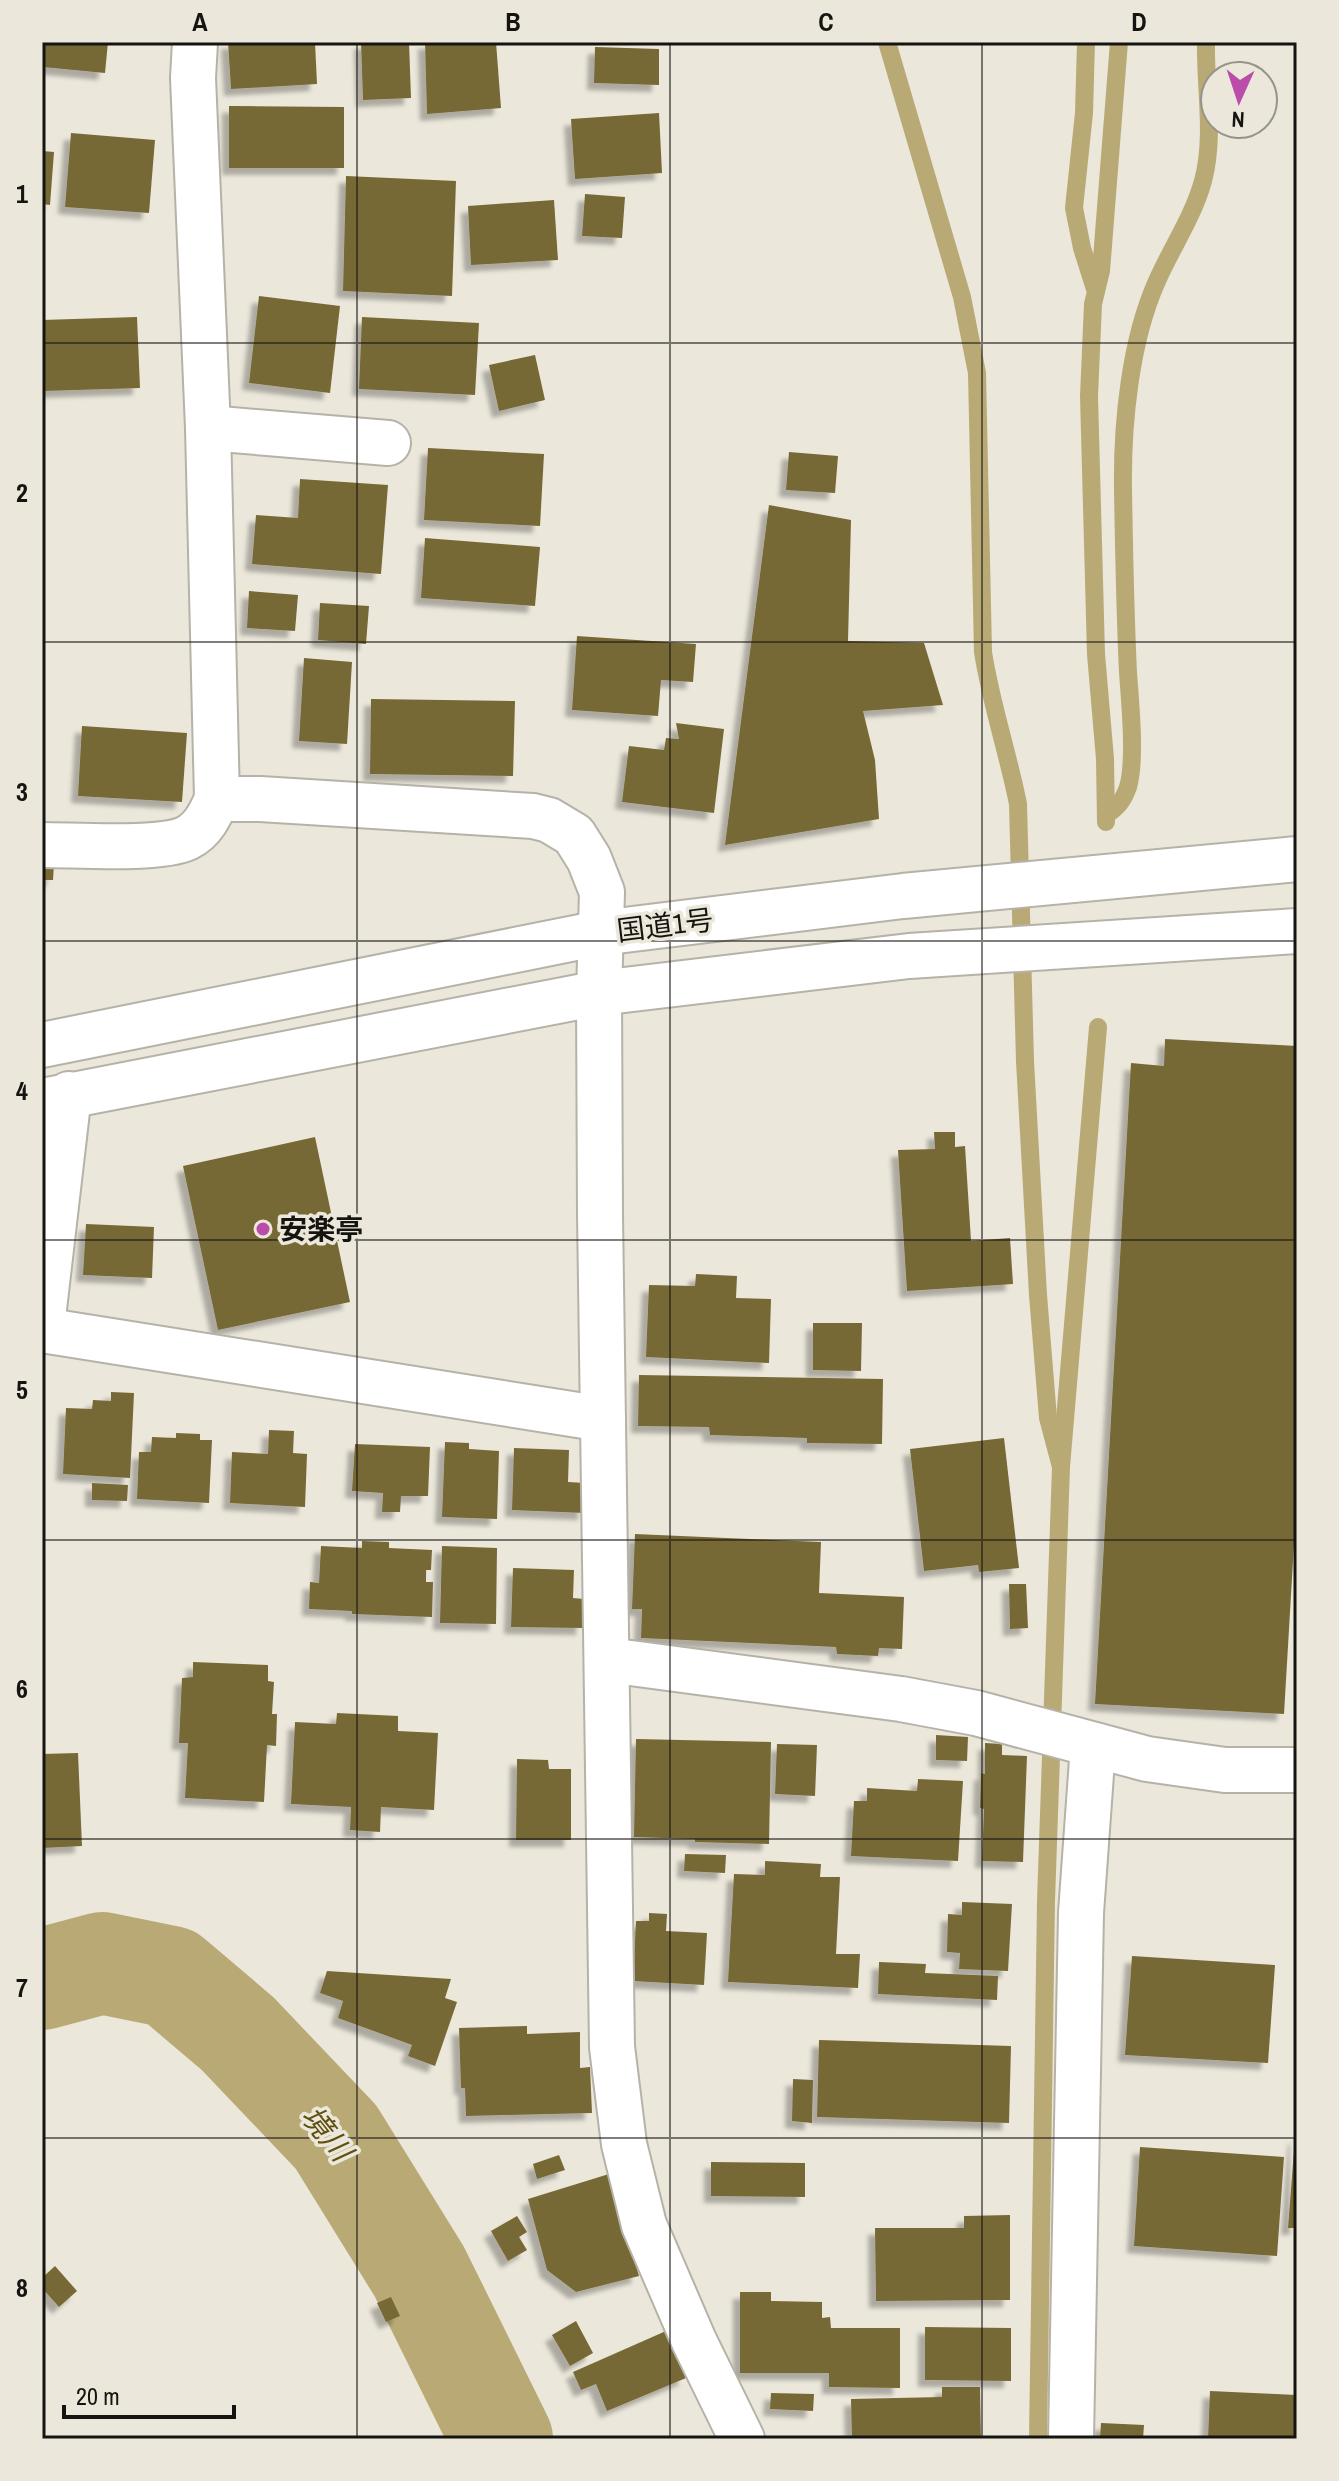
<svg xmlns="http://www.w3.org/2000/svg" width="1339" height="2481" font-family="'Archivo Narrow','Noto Sans JP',sans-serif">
  <defs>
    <filter id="shadow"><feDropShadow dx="-7" dy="7" stdDeviation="2" flood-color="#0004"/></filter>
  </defs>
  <rect width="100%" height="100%" fill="#ebe7db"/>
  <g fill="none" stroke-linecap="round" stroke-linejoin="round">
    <g stroke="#b9aa75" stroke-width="18">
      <path d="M 887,42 L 962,297 L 977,373 L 983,652 C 991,704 1008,753 1018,804 L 1025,1061 L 1038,1295 L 1048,1418 L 1061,1467"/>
      <polyline points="1086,42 1084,113 1074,208 1082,248 1095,289"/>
      <path d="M 1106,815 C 1118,807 1123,801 1128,787 C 1136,760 1130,702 1128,672 C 1125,611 1124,550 1123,490 C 1122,424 1130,341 1157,281 C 1172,247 1193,217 1203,181 C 1215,136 1205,88 1206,42"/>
      <polyline points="1106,822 1105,759 1096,654 1089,396 1093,304 1101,271 1119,42"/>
      <polyline points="1038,2439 1046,1901 1061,1467 1098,1027"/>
    </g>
    <polyline stroke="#b9aa75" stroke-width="102" points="42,1979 102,1963 171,1977 238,2034 336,2137 419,2271 502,2439"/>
  </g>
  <g fill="#776935" filter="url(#shadow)">
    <polygon points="45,42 108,42 105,73 43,67"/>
    <polygon points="228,42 315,42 317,84 231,89"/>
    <polygon points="361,42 409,42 411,98 363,100"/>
    <polygon points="425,42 496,42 501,108 427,114"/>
    <polygon points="595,47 659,49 659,85 594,83"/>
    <polygon points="229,106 344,107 344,168 229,168"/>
    <polygon points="659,113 662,173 575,179 571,119"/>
    <polygon points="71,133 155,140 149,213 65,207"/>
    <polygon points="42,151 54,152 50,205 42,204"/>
    <polygon points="346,176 456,181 452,296 343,291"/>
    <polygon points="585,194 625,197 622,238 582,236"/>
    <polygon points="554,200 558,260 471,265 468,206"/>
    <polygon points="259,296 340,306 330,393 249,383"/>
    <polygon points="137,317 140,388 43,391 42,320"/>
    <polygon points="362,317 479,323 475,395 359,389"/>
    <polygon points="535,355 545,400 499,411 489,365"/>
    <polygon points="428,448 544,454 540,526 424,520"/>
    <polygon points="789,452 838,456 835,493 786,490"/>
    <polygon points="300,479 388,485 381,574 252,564 256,515 298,518"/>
    <polygon points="769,505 851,520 848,641 924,643 943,705 863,711 875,760 879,819 725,845"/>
    <polygon points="425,538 540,547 535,606 421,598"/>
    <polygon points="249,591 298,595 295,631 247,628"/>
    <polygon points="320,603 369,606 366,644 318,640"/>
    <polygon points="577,636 696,644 693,682 661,680 658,716 572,710"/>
    <polygon points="304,658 352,662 347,744 299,741"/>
    <polygon points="371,699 515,701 513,776 370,774"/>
    <polygon points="676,723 724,729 714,813 622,802 629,746 664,750 666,738 679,739"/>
    <polygon points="82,726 187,733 182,802 78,796"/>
    <polygon points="42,864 54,864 53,880 42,880"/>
    <polygon points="1165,1039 1297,1046 1297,1544 1294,1544 1284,1714 1095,1704 1131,1063 1164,1066"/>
    <polygon points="934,1132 955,1132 955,1147 965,1146 971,1241 1010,1238 1013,1284 907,1291 898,1150 935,1149"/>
    <polygon points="315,1137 350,1302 218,1330 183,1166"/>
    <polygon points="86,1224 154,1227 152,1278 83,1275"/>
    <polygon points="696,1274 737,1276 736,1298 771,1299 769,1363 646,1357 649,1285 695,1286"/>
    <polygon points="813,1323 862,1323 861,1371 813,1370"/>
    <polygon points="639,1375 883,1379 882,1444 807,1443 807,1438 710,1435 709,1427 638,1426"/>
    <polygon points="111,1392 134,1393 130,1478 63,1474 66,1408 92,1409 93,1400 111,1401"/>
    <polygon points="269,1430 294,1431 293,1453 307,1454 305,1507 230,1503 232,1452 268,1454"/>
    <polygon points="176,1433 200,1434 200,1440 212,1440 209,1503 137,1499 139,1452 151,1452 152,1437 176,1438"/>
    <polygon points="1004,1438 1019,1568 979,1572 978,1565 924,1571 910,1449"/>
    <polygon points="445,1442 469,1443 469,1449 499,1451 497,1519 442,1517"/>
    <polygon points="355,1444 430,1447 428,1496 401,1496 400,1512 382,1512 383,1493 352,1491"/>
    <polygon points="514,1448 569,1450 568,1482 585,1483 585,1513 512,1510"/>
    <polygon points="92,1483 128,1485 127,1501 92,1500"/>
    <polygon points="635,1534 821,1542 819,1593 904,1597 902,1649 879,1648 878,1656 837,1654 836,1647 641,1638 642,1609 632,1609"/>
    <polygon points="362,1541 389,1542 389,1548 432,1550 431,1570 426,1570 426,1582 433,1582 432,1617 352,1614 352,1611 309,1609 310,1582 319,1583 321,1546 362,1548"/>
    <polygon points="442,1546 497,1548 496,1624 440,1623"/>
    <polygon points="513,1568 574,1570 573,1598 584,1599 583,1628 511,1627"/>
    <polygon points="1009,1584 1026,1584 1028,1628 1010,1629"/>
    <polygon points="193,1662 268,1665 268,1681 274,1682 272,1714 277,1714 276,1746 267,1745 264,1802 185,1798 188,1743 179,1743 182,1678 193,1677"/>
    <polygon points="337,1713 398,1716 398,1731 438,1733 434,1810 381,1807 380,1832 350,1830 351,1807 291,1804 295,1722 336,1724"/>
    <polygon points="936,1735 968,1737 967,1761 936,1760"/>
    <polygon points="636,1739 771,1742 769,1844 695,1842 695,1839 634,1837"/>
    <polygon points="985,1743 1002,1744 1002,1755 1027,1756 1023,1862 982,1861 984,1809 980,1808 981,1773 985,1774"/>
    <polygon points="777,1744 817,1745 815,1796 775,1794"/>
    <polygon points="78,1753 82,1846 42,1848 42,1754"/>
    <polygon points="517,1759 548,1760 549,1769 571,1769 571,1840 516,1840"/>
    <polygon points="918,1779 963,1781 958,1861 851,1856 854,1801 867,1801 867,1788 917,1791"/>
    <polygon points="685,1854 726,1855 725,1873 684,1871"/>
    <polygon points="765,1861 821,1864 820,1877 840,1877 836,1954 860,1954 858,1988 728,1982 734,1874 765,1875"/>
    <polygon points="962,1902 1012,1904 1008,1971 959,1969 960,1953 947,1952 948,1914 962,1915"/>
    <polygon points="649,1913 667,1914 666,1931 707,1933 704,1985 633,1981 636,1921 649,1921"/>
    <polygon points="1132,1956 1275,1965 1268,2063 1125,2055"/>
    <polygon points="879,1962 926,1964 925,1973 998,1976 997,2000 878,1994"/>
    <polygon points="327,1971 451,1979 445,1998 457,2002 435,2066 408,2056 412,2045 338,2018 343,2001 320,1993"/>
    <polygon points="527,2026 527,2034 580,2032 580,2068 590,2067 592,2113 466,2116 465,2088 461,2088 459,2028"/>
    <polygon points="819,2040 1011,2046 1009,2123 817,2117"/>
    <polygon points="793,2079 813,2080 812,2123 792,2121"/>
    <polygon points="1295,2137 1297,2137 1297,2228 1288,2228"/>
    <polygon points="1140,2147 1284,2157 1277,2256 1134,2246"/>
    <polygon points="559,2155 565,2170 537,2179 533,2164"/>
    <polygon points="711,2162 805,2163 805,2197 711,2196"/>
    <polygon points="609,2174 639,2276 576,2292 547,2270 528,2199"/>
    <polygon points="1010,2215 1010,2300 876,2301 875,2228 964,2228 964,2216"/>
    <polygon points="517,2216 527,2232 519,2237 527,2250 508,2261 491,2231"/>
    <polygon points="55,2266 77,2291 59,2307 42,2288 42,2278"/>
    <polygon points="740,2292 771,2292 771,2301 822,2302 822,2318 830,2317 831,2328 900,2328 900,2388 829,2387 829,2373 740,2373"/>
    <polygon points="391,2297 400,2316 386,2322 377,2303"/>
    <polygon points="576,2321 593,2353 570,2366 552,2335"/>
    <polygon points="925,2327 1011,2328 1011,2381 925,2380"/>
    <polygon points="666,2331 686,2378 607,2411 596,2384 581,2390 573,2372"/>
    <polygon points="942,2387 980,2387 981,2439 852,2439 851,2399 942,2397"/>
    <polygon points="1210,2391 1297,2395 1297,2439 1208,2439"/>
    <polygon points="771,2393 814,2394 813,2411 770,2409"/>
    <polygon points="1101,2423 1144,2425 1143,2439 1100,2439"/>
  </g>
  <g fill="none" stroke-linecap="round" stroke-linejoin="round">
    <g stroke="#b6b2a7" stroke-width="48">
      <g id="minor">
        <polyline points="195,42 193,78 208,428 217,799 260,799 533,816 549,820 574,835 589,859 602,892 599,993 600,1214 612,2047 624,2144 644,2225 694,2341 742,2439"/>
        <polyline points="208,428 388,443"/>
        <path d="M 42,845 C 76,845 160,851 187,838 C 203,830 210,815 217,799"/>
        <polyline points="42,1326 69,1094"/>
        <polyline points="42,1330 603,1419"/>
        <polyline points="608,1660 901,1699 976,1713 1147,1759 1225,1770 1297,1770"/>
        <polyline points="1071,2439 1081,1913 1093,1746"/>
      </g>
    </g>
    <g stroke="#b6b2a7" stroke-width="48">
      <g id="highway">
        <polyline points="42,1045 600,933 903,896 1297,859"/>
        <polyline points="42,1101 599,993 909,956 1297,931"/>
      </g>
    </g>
    <use href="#minor" stroke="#fff" stroke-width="44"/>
    <use href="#highway" stroke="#fff" stroke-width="44"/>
  </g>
  <path fill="none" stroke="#151410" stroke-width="2" stroke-opacity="0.55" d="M 357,42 L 357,2439M 670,42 L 670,2439M 982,42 L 982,2439M 42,343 L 1297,343M 42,642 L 1297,642M 42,941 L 1297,941M 42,1240 L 1297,1240M 42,1540 L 1297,1540M 42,1839 L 1297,1839M 42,2138 L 1297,2138"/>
  <circle fill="#bc4caa" stroke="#ebe7db" stroke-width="3" cx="263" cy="1229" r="8"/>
  <g text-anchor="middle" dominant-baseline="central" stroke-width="7" stroke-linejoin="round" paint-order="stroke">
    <g font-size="28" fill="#151410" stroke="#ebe7db">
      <text transform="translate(665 925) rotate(-7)">国道1号</text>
    </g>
    <g font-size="28" font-weight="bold" fill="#151410" stroke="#ebe7db" text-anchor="start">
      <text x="279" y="1229">安楽亭</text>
    </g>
    <g font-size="30" font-style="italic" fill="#60500f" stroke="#ebe7db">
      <text transform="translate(327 2133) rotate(51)">境川</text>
    </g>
  </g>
  <rect width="1339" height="2481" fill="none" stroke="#ebe7db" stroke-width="88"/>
  <g transform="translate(1239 100) rotate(183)"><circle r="38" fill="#ebe7db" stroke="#95938a" stroke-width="2"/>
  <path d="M0-6L14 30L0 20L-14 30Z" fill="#bc4caa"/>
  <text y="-12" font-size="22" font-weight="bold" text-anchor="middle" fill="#151410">N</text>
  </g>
  <path d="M64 2405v12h170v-12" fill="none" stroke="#151410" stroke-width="4"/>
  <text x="76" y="2405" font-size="24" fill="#151410" stroke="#ebe7db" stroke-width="6" paint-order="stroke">20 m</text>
  <rect x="44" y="44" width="1251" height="2393" fill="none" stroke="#151410" stroke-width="3"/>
  <g font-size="26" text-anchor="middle" font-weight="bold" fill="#151410">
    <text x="200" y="31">A</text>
    <text x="513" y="31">B</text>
    <text x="826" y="31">C</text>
    <text x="1139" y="31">D</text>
    <text x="22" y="203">1</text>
    <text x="22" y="502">2</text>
    <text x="22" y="801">3</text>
    <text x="22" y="1100">4</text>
    <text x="22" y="1399">5</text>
    <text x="22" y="1698">6</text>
    <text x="22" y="1997">7</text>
    <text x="22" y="2297">8</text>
  </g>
</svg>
